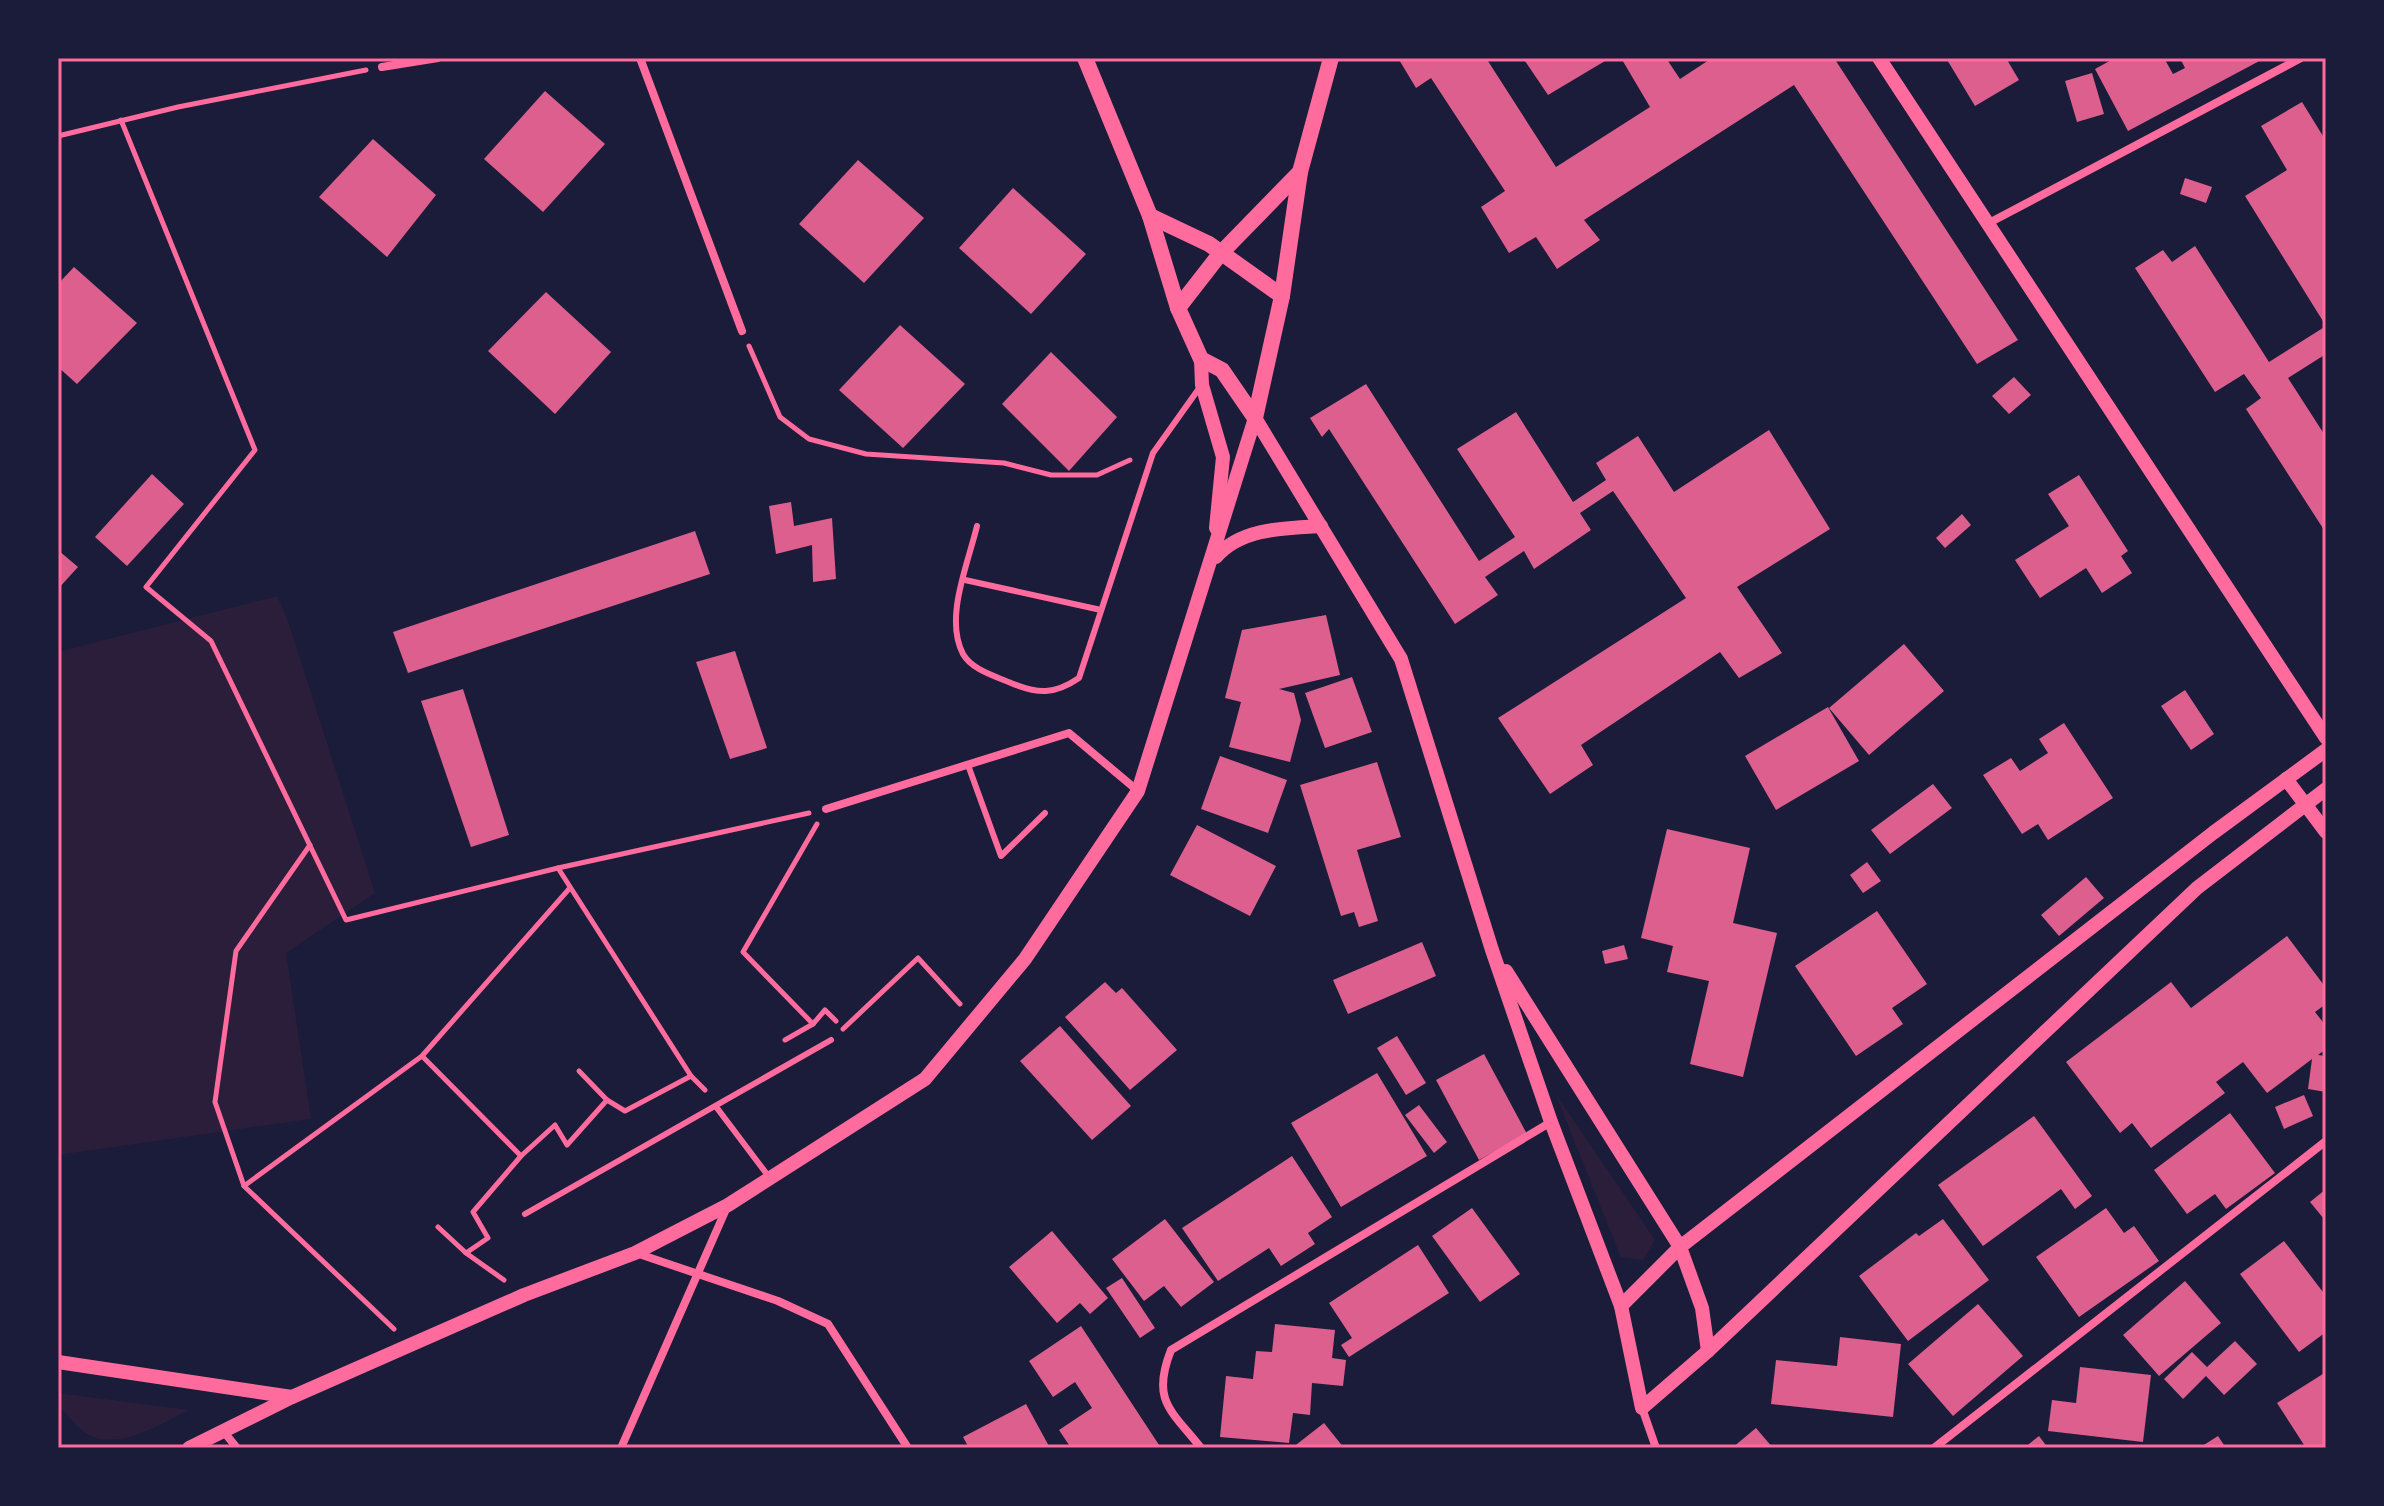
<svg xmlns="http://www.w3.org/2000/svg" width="2384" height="1506" font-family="'Golos Text',sans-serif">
  <rect width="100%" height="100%" fill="#1b1b3a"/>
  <g fill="#2a1e3b">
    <polygon points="277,596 287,618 375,893 286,953 311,1119 58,1155 58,652"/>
    <polygon points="1555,1093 1655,1240 1643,1260 1621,1257"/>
    <path d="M 58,1393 L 189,1410 C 161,1423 121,1451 89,1435 C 77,1429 67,1414 58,1404 Z"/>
  </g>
  <g fill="#dd5f8e">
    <polygon points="1398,58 1486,58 1556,167 1650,107 1621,58 1666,58 1680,79 1712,58 1834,58 2018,340 1977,364 1794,85 1584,220 1600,240 1557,269 1536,237 1509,253 1481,207 1505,191 1431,78 1416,88"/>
    <polygon points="1523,58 1610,58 1548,95"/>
    <polygon points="1946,58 2006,58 2019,80 1975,106"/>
    <polygon points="2115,58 2164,58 2173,74 2185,68 2180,58 2265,58 2128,131 2095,69"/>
    <polygon points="2092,73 2104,114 2077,122 2065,81"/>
    <polygon points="545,91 605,144 543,212 484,159"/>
    <polygon points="2302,102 2326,141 2326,326 2245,196 2287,170 2261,126"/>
    <polygon points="373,139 436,195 387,257 319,197"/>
    <polygon points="858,160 924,218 864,283 799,224"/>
    <polygon points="2185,178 2212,187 2206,203 2180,194"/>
    <polygon points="1013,188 1086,254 1031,314 959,248"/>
    <polygon points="2195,246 2269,362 2326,326 2326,354 2288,378 2326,437 2326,533 2246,409 2261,398 2244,374 2215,392 2135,268 2163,250 2172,262"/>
    <polygon points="74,267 137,323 77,384 58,367 58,284"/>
    <polygon points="546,292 611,352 555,414 488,351"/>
    <polygon points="900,325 965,384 903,448 839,390"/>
    <polygon points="1051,352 1117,417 1069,471 1002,404"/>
    <polygon points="2014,377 2031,395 2009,414 1992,396"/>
    <polygon points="1366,384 1479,561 1515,537 1457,449 1516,412 1573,502 1606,480 1596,463 1638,436 1674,492 1769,430 1830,529 1737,587 1782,653 1739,678 1720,652 1581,745 1593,765 1550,794 1498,718 1686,598 1613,491 1580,513 1591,530 1534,569 1524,551 1485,577 1498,595 1455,624 1329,429 1322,437 1310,418"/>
    <polygon points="152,474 184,504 127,566 95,537"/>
    <polygon points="2079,475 2128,551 2121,556 2132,573 2102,593 2086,568 2040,598 2015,560 2069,526 2048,494"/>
    <polygon points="791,502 794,526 832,518 836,579 813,582 812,545 776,554 769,506"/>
    <polygon points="1962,514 1971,525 1945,548 1936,538"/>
    <polygon points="695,531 710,574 408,673 393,632"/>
    <polygon points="58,550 78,567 58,589"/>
    <polygon points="1326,615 1340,675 1279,689 1294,693 1301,720 1290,762 1229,747 1241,702 1225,698 1242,630"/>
    <polygon points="1904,644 1944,691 1869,755 1829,708"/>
    <polygon points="735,651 767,748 730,759 696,662"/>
    <polygon points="1352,677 1372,732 1325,748 1305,693"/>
    <polygon points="463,689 509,835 471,847 421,701"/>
    <polygon points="2185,690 2214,734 2191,750 2161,706"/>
    <polygon points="1828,707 1859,761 1776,810 1745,756"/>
    <polygon points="2064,723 2113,798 2048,840 2038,824 2022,834 1983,775 2011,758 2020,771 2048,753 2039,739"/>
    <polygon points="1220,756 1287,780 1268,833 1201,809"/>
    <polygon points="1377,762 1401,837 1357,850 1378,921 1359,927 1354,912 1341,916 1300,785"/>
    <polygon points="1933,784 1952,808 1890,854 1871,830"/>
    <polygon points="1197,825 1276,866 1250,916 1170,875"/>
    <polygon points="1667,829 1750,848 1733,923 1777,933 1743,1077 1690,1064 1709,981 1667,972 1673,946 1641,938"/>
    <polygon points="1867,862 1881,881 1863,893 1850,875"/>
    <polygon points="2086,877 2104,898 2059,936 2041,915"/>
    <polygon points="1877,911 1927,984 1892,1008 1903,1024 1856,1056 1795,966"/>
    <polygon points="2287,936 2326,988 2326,1004 2315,1012 2326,1026 2326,1049 2318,1055 2326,1056 2326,1092 2308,1089 2312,1059 2267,1093 2243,1062 2216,1082 2225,1093 2151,1148 2132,1123 2120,1133 2066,1062 2171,982 2191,1008"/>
    <polygon points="1422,942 1436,976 1348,1014 1333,980"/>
    <polygon points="1624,945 1628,959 1605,964 1602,951"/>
    <polygon points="1105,982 1116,993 1122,988 1177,1050 1130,1090 1065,1017"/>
    <polygon points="1060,1026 1131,1106 1092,1140 1020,1061"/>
    <polygon points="1397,1036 1426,1083 1406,1095 1377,1048"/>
    <polygon points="1484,1054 1527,1134 1479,1160 1436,1080"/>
    <polygon points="1377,1073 1427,1156 1341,1207 1291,1123"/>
    <polygon points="2304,1095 2313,1116 2284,1129 2275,1107"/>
    <polygon points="1419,1105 1447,1142 1434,1153 1405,1115"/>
    <polygon points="2230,1113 2275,1173 2226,1209 2215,1194 2187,1214 2154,1170"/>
    <polygon points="2034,1116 2092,1196 2075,1209 2061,1189 1983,1246 1938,1185"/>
    <polygon points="1292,1156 1332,1217 1308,1233 1315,1244 1281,1266 1269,1248 1218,1281 1182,1228"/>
    <polygon points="2326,1189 2326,1218 2324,1219 2310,1202"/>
    <polygon points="1472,1208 1520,1274 1480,1302 1432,1236"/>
    <polygon points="2106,1208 2124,1233 2134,1226 2159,1261 2079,1317 2036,1257"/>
    <polygon points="1165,1219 1214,1282 1181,1307 1164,1286 1144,1301 1112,1259"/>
    <polygon points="1943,1219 1989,1280 1908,1341 1859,1276 1916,1233 1919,1236"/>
    <polygon points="1052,1231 1108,1298 1090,1314 1080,1303 1057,1323 1009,1267"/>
    <polygon points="2284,1241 2326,1296 2326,1332 2299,1352 2240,1274"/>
    <polygon points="1418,1245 1449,1293 1349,1357 1341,1345 1352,1338 1329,1303"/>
    <polygon points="1122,1278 1155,1328 1140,1338 1106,1288"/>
    <polygon points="2185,1281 2221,1323 2159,1376 2123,1335"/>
    <polygon points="1978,1304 2023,1356 1953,1416 1908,1364"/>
    <polygon points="1275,1324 1335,1330 1332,1358 1346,1360 1343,1386 1312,1383 1310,1415 1293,1413 1289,1443 1220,1437 1226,1376 1253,1379 1256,1351 1272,1352"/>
    <polygon points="1081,1326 1161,1448 1071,1448 1059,1430 1092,1408 1075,1382 1053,1397 1029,1361"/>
    <polygon points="1840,1337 1901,1344 1893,1417 1771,1404 1776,1360 1837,1366"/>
    <polygon points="2235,1341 2257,1364 2224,1395 2206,1376 2183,1399 2164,1379 2192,1352 2207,1367"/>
    <polygon points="2080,1367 2151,1375 2143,1442 2048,1431 2052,1400 2076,1403"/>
    <polygon points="2326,1372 2326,1448 2306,1448 2277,1403"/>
    <polygon points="1026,1404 1050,1448 969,1448 963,1437"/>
    <polygon points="1324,1423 1344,1448 1292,1448"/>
    <polygon points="1756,1428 1773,1448 1732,1448"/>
    <polygon points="2039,1436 2048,1448 2024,1448"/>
    <polygon points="2218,1436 2226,1448 2199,1448"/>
  </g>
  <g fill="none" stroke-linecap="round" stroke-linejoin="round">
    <g stroke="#ff6b9d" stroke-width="5">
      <polyline points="121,120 255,450 146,587 211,641 346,920 558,868 809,813"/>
      <polyline points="58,136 178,107 366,70"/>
      <polyline points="749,346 780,417 809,439 866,454 1004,463 1051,475 1097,475 1130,460"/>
      <polyline points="558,868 691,1076 705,1090"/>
      <polyline points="813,1024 743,952 817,824"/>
      <polyline points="843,1029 918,958 960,1004"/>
      <polyline points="785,1040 813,1024 825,1010 836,1021"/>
      <polyline points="422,1056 521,1156 555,1125 567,1145 607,1100 625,1111 691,1076"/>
      <polyline points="579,1071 607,1100"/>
      <polyline points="244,1186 215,1102 236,951 310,845"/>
      <polyline points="438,1227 466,1253 488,1238 473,1212 521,1156"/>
      <polyline points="466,1253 504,1280"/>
      <polyline points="394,1329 244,1186 422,1056 569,889"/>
    </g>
    <g stroke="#ff6b9d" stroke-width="6">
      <path d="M 977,526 C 968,564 944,618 963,654 C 972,670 995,676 1011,683 C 1038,694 1054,695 1079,678 L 1153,453 L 1200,387"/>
      <polyline points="965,580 1101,610"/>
      <polyline points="968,765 1001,856 1045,813"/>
      <polyline points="717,1108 769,1177"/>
      <polyline points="525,1214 831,1040"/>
    </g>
    <g stroke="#ff6b9d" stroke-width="8">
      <polyline points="640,58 742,331"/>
      <polyline points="382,67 438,58"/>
      <polyline points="1987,224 2301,58"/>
      <polyline points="826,809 1069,733 1138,791"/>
      <polyline points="636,1253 778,1301 828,1324 908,1448"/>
      <polyline points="1642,1408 1656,1448"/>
      <polyline points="224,1432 237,1448"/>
      <polyline points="621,1448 727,1207"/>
      <path d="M 1201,1448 C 1171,1410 1151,1401 1171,1350 L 1551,1122"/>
      <polyline points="1934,1448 2326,1141"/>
    </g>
    <g stroke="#ff6b9d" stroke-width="14">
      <polyline points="1879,58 2326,738"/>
      <polyline points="1201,359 1202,385 1223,457 1216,528"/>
      <polyline points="1255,418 1401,659 1492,950 1551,1122 1621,1306 1642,1408 1708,1351 2197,888 2326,789"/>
      <path d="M 1216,557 C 1241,528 1285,528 1321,526"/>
      <polyline points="2286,779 2326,832"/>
      <polyline points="1506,971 1680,1247 1702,1308 1708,1351"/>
      <polyline points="1621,1306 1680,1247 2213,833 2326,750"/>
      <polyline points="58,1362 292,1397"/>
      <polyline points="189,1448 292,1397 524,1295 635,1253 728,1205 925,1079 1025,959 1138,791 1255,418"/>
    </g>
    <g stroke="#ff6b9d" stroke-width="16">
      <polyline points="1085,58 1150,216 1178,308 1201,359 1222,370 1255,418"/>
      <polyline points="1150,216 1209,244 1282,296"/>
      <polyline points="1178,308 1220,254 1300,172"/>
      <polyline points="1255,418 1282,296 1300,172 1331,58"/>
    </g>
  </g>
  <rect width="2384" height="1506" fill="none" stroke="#1b1b3a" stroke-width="120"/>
  <rect x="60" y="60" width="2264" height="1386" fill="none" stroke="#ff6b9d" stroke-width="3"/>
</svg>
